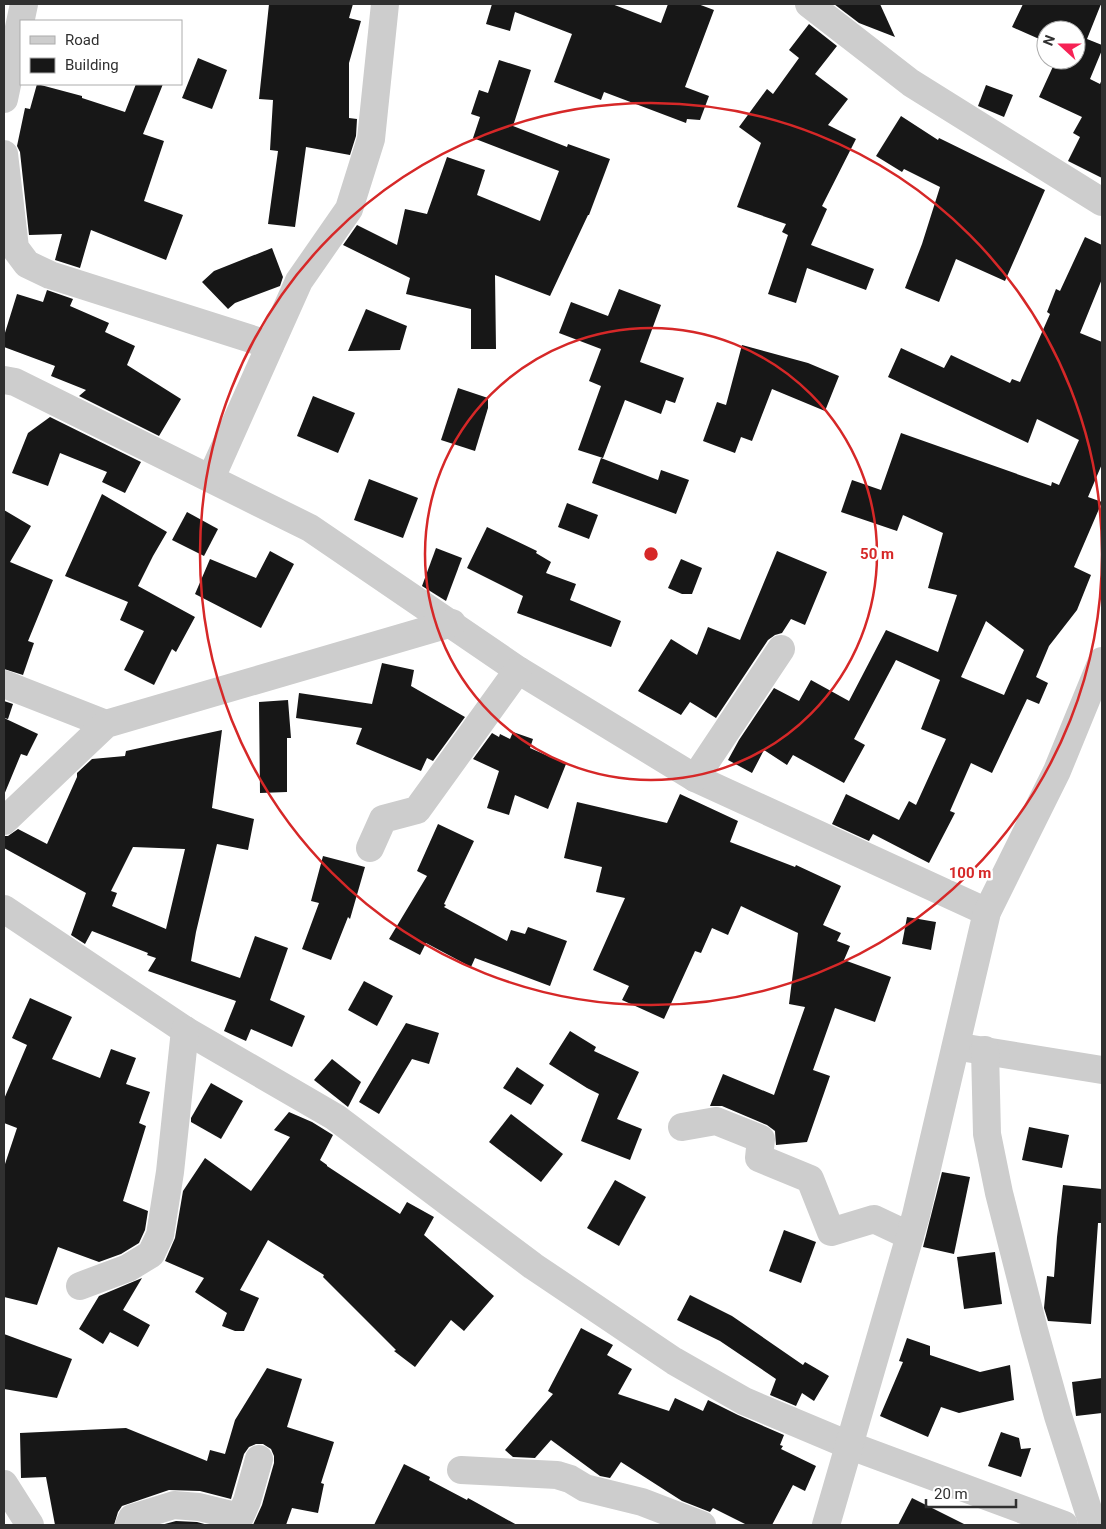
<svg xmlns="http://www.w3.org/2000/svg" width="1106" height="1529" font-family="Roboto,sans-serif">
  <rect width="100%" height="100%" fill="#fff"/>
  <g fill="#171717" fill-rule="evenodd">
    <polygon points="269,4 353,4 349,18 361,21 349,63 349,118 357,119 356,136 350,155 306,147 295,227 268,224 278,151 270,150 273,100 259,99"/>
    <polygon points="492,4 612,4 661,23 668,4 698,4 714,10 685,87 709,96 700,120 687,119 686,123 604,92 601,100 554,82 572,34 515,12 510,31 486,24"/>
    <polygon points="834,4 880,4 895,37 859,23"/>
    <polygon points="1023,4 1101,4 1087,39 1102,45 1102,50 1090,79 1100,84 1102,79 1102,178 1068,161 1080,137 1073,133 1082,117 1039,97 1056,60 1076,60 1076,30 1046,30 1046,42 1012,27"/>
    <polygon points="809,24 837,46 815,74 848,99 828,125 856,139 822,206 827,209 811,245 874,269 866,290 807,268 796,303 768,294 788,235 782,232 786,224 737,207 761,143 739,127 767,89 773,94 799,58 789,50"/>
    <polygon points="198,58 227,70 212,109 182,98"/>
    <polygon points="499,60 531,70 513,126 567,147 568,144 610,159 589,215 588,215 550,296 495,275 496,349 471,349 471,309 406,294 410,278 343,245 357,225 397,245 405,209 427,214 447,157 485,170 477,195 540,221 559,171 473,138 480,117 471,114 479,90 488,93"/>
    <polygon points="37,84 82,96 82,98 125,112 136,84 163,84 143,134 164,141 144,201 183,215 166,260 91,230 80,268 55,260 62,234 29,235 20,152 17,146 25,108 30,109"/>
    <polygon points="986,85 1013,95 1004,117 978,106"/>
    <polygon points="901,116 938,140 939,138 1045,190 1005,281 956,259 939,302 905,288 922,244 940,187 904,169 902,172 876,156"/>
    <path d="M 1085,237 L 1102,245 L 1102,279 L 1080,333 L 1102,342 L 1102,464 L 1088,497 L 1102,502 L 1074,567 L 1091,575 L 1077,610 L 1049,646 L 1036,677 L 1048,683 L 1039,704 L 1027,699 L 992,773 L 971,763 L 950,811 L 955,813 L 929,863 L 873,834 L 869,841 L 832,824 L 846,794 L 899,820 L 909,801 L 916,805 L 946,739 L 921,729 L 940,680 L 896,660 L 854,739 L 865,745 L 844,783 L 793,755 L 787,765 L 764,750 L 752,773 L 728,760 L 739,740 L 774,688 L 799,701 L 811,680 L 849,701 L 886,630 L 938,652 L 957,595 L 928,588 L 943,533 L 903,515 L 897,531 L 841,512 L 852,480 L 881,490 L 901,433 L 1051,486 L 1052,482 L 1059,485 L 1079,440 L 1037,419 L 1028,443 L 888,377 L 901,348 L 944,368 L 951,355 L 1010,383 L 1012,379 L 1020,382 L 1050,314 L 1047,312 L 1056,289 L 1060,291 ZM 986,621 L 1024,650 L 1004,695 L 961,677 Z"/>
    <polygon points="272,248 283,277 280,286 235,303 228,309 202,282 214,271"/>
    <polygon points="619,289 661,305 640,362 684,378 675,403 666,400 661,414 625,400 603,458 578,450 601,386 589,381 601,349 559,333 571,302 608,316"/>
    <polygon points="47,290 73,299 70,306 109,323 105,332 135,346 127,365 181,399 159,436 79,396 86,390 51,376 55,366 4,347 4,336 17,294 43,302"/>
    <polygon points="366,309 407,326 400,350 348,351"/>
    <polygon points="742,345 808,363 839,376 825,411 772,389 752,441 741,437 735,453 703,441 717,402 726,405"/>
    <polygon points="458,388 488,398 488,408 475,451 441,440"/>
    <polygon points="313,396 355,413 338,453 297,436"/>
    <polygon points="50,417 141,462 125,493 102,482 107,472 60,453 48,486 12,473 28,433"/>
    <polygon points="601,458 658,480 661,470 689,480 676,514 592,483"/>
    <polygon points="369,479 418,498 403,538 354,520"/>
    <polygon points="102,494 167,532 153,556 138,586 195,617 176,652 172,649 154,685 124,670 144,631 120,620 128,602 65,576"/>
    <polygon points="567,503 598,515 589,539 558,527"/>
    <polygon points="4,510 31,526 10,562 53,580 28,641 34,643 23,675 4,669"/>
    <polygon points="187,512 218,529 204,556 172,540"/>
    <polygon points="487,527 537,551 536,553 551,562 546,573 576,584 570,600 621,621 611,647 517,613 523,596 467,568"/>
    <polygon points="436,548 462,558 446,601 422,586"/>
    <polygon points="270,551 294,564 261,628 195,594 210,559 256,578"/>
    <polygon points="777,551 827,572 805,625 791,619 782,633 775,635 768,640 716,718 690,702 681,715 638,691 671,639 697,655 708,627 740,640"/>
    <polygon points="681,559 702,568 692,594 682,594 668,588"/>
    <polygon points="382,663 414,670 411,686 465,717 433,761 427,758 421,771 356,744 362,728 296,718 299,693 372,704"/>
    <polygon points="288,700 291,738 287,738 287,792 260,793 259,702"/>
    <polygon points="4,701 13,704 8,719 4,718"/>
    <polygon points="4,718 38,734 27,756 21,754 4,795"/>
    <path d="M 222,730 L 212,808 L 254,819 L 248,850 L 217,844 L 196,932 L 191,961 L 240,978 L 255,936 L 288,948 L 270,1000 L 305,1016 L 292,1047 L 251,1029 L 246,1041 L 224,1031 L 236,1001 L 148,971 L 156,958 L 147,955 L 148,953 L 92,931 L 85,944 L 71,935 L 86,893 L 4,848 L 4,836 L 8,836 L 18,829 L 47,844 L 77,777 L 77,773 L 92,759 L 125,756 L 126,751 ZM 133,847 L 185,849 L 166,929 L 112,906 L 117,893 L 111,891 Z"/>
    <polygon points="513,732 533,739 530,748 566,764 548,809 515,795 509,815 487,808 499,771 473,759 492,733 499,737 500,734 510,739"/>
    <polygon points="680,794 738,821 730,842 795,867 796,865 841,886 823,925 841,933 837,941 850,946 844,960 891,977 875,1022 835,1008 813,1070 830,1076 807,1142 776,1145 775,1131 767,1125 722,1106 710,1106 723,1074 774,1095 805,1007 789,1004 798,933 741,906 728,935 712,928 701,953 695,951 664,1019 622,1000 629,986 593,970 625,898 596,892 602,867 564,858 577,802 667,823"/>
    <polygon points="438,824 474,841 444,904 446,905 444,907 507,941 511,930 525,934 528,927 567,941 550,986 475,958 471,967 426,943 420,955 389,939 427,876 417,871"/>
    <polygon points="323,856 365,867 350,919 348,917 331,960 302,949 319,903 311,901"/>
    <polygon points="907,917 936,922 931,950 902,944"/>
    <polygon points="364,981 393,996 377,1026 348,1010"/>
    <polygon points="30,998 72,1017 52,1059 100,1078 111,1049 136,1058 126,1084 150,1092 139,1123 146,1126 123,1201 148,1211 145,1230 139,1243 121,1254 99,1262 58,1247 37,1305 4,1297 4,1167 17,1128 4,1123 4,1099 27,1045 12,1038"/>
    <polygon points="406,1023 439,1033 429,1064 412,1059 379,1114 359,1102"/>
    <polygon points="570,1031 596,1047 594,1051 639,1072 617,1119 642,1129 630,1160 581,1141 599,1094 587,1088 549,1064"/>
    <polygon points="332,1059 361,1082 348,1107 314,1080"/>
    <polygon points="517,1067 544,1085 531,1105 503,1088"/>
    <polygon points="211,1083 243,1101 221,1139 191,1122 191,1118"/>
    <polygon points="289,1112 312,1122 333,1135 320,1160 327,1165 327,1166 400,1214 407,1202 434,1217 424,1235 494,1296 464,1331 451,1320 415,1367 394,1351 396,1350 323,1277 324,1275 268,1240 240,1290 259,1298 244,1331 235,1331 222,1326 227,1313 195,1292 204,1278 165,1261 175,1238 183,1191 205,1158 251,1191 290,1137 274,1130"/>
    <polygon points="511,1114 563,1154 541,1182 489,1142"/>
    <polygon points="1029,1127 1069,1135 1062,1168 1022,1160"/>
    <polygon points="942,1172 970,1177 954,1254 923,1247"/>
    <polygon points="615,1180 646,1197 619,1246 587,1228"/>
    <polygon points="1063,1185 1102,1189 1102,1223 1098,1223 1091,1324 1048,1321 1044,1308 1047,1276 1054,1277 1057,1237"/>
    <polygon points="784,1230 816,1242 801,1283 769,1271"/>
    <polygon points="995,1252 1002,1304 964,1309 957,1257"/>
    <polygon points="142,1278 123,1310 150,1325 138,1347 110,1332 103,1344 79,1329 99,1296"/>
    <polygon points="690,1295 732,1316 803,1365 805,1362 829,1376 814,1401 802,1393 796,1406 770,1395 776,1379 720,1341 677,1320"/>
    <polygon points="581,1328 613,1345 607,1355 632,1369 618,1394 669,1411 675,1398 703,1411 708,1400 738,1415 784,1435 780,1445 783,1446 781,1449 816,1466 805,1491 793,1485 772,1525 747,1525 713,1508 710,1512 682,1501 621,1462 610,1478 600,1476 551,1440 535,1458 513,1457 505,1450 553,1394 548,1391"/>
    <polygon points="4,1334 72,1359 57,1398 4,1389"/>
    <polygon points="907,1338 930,1346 930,1355 980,1372 1010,1365 1014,1400 959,1413 941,1407 928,1437 880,1416 903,1362 899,1361"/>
    <polygon points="267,1368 302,1379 287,1427 334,1442 321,1483 324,1484 318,1513 292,1508 286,1525 253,1525 262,1505 274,1463 274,1456 271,1449 263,1444 256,1444 249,1447 244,1454 231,1499 200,1491 169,1490 122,1506 118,1512 114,1525 55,1525 46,1477 21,1478 20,1433 126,1428 207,1461 210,1450 225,1454 235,1420"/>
    <polygon points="1102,1378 1102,1413 1076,1416 1072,1382"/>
    <polygon points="1001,1432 1019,1438 1021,1449 1031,1448 1021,1477 988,1466"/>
    <polygon points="404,1464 430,1477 429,1480 467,1500 468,1498 517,1525 374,1525"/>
    <polygon points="912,1498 966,1525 898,1525"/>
    <polygon points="176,1521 197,1522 208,1525 161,1525"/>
  </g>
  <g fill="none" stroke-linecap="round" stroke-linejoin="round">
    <g stroke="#cdcdcd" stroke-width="28">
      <polyline points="809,4 911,83 1102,202"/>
      <polyline points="4,99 24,4"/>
      <polyline points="4,154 15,248 27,264 50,275 270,345"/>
      <polyline points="4,380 15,382 310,528 518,670 695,778 987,912"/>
      <polyline points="211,478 299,281 349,209 371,139 385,4"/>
      <polyline points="4,684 106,724"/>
      <polyline points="695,778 781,649"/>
      <polyline points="4,821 106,724 452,623"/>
      <polyline points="370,848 383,819 417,810 518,670"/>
      <polyline points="4,909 185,1030 335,1117 533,1266 674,1361 744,1401 851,1446 1064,1525"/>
      <polyline points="966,1048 1102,1070"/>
      <polyline points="985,1050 987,1134 999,1193 1034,1330 1058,1416 1093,1525"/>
      <polyline points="682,1127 716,1121 761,1139 759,1158 810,1179 831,1232 874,1219 910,1236"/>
      <polyline points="80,1286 128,1268 151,1254 160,1235 170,1172 185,1030"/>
      <polyline points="461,1470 557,1475 570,1479 585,1488 642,1502 702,1525"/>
      <polyline points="4,1484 30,1525"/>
      <polyline points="129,1525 132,1518 174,1505 199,1507 240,1517 247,1501 259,1459"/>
      <polyline points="826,1525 916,1215 987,912 1057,771 1102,661"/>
    </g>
  </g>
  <g fill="none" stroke="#d62828" stroke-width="2.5">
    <circle cx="651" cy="554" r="226"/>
    <circle cx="651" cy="554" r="451"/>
  </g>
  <circle cx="651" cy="554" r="8" fill="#d62828" stroke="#fff" stroke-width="2.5"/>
  <g font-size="15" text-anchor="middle" font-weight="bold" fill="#d62828" stroke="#fff" stroke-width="5" stroke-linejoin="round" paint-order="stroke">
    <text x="877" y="559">50 m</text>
    <text x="970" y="878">100 m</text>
  </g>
  <rect width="1106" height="1529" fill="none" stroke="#303030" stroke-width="10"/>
  <rect x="20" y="20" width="162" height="65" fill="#ffffff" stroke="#acacac"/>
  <rect x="30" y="36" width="25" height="8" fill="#cdcdcd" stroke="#acacac"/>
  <text x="65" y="45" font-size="15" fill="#303030">Road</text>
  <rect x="30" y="58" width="25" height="15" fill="#171717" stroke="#acacac"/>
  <text x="65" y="70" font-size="15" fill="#303030">Building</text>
  <g transform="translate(1061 45) rotate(291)"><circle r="24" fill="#ffffff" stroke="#acacac"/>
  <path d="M0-4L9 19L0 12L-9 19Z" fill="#f62255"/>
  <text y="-8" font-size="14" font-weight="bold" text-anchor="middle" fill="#303030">N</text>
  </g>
  <path d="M926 1499v8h90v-8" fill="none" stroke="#303030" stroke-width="2.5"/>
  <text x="934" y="1499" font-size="15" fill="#303030" stroke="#ffffff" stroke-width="4" paint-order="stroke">20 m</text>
</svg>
